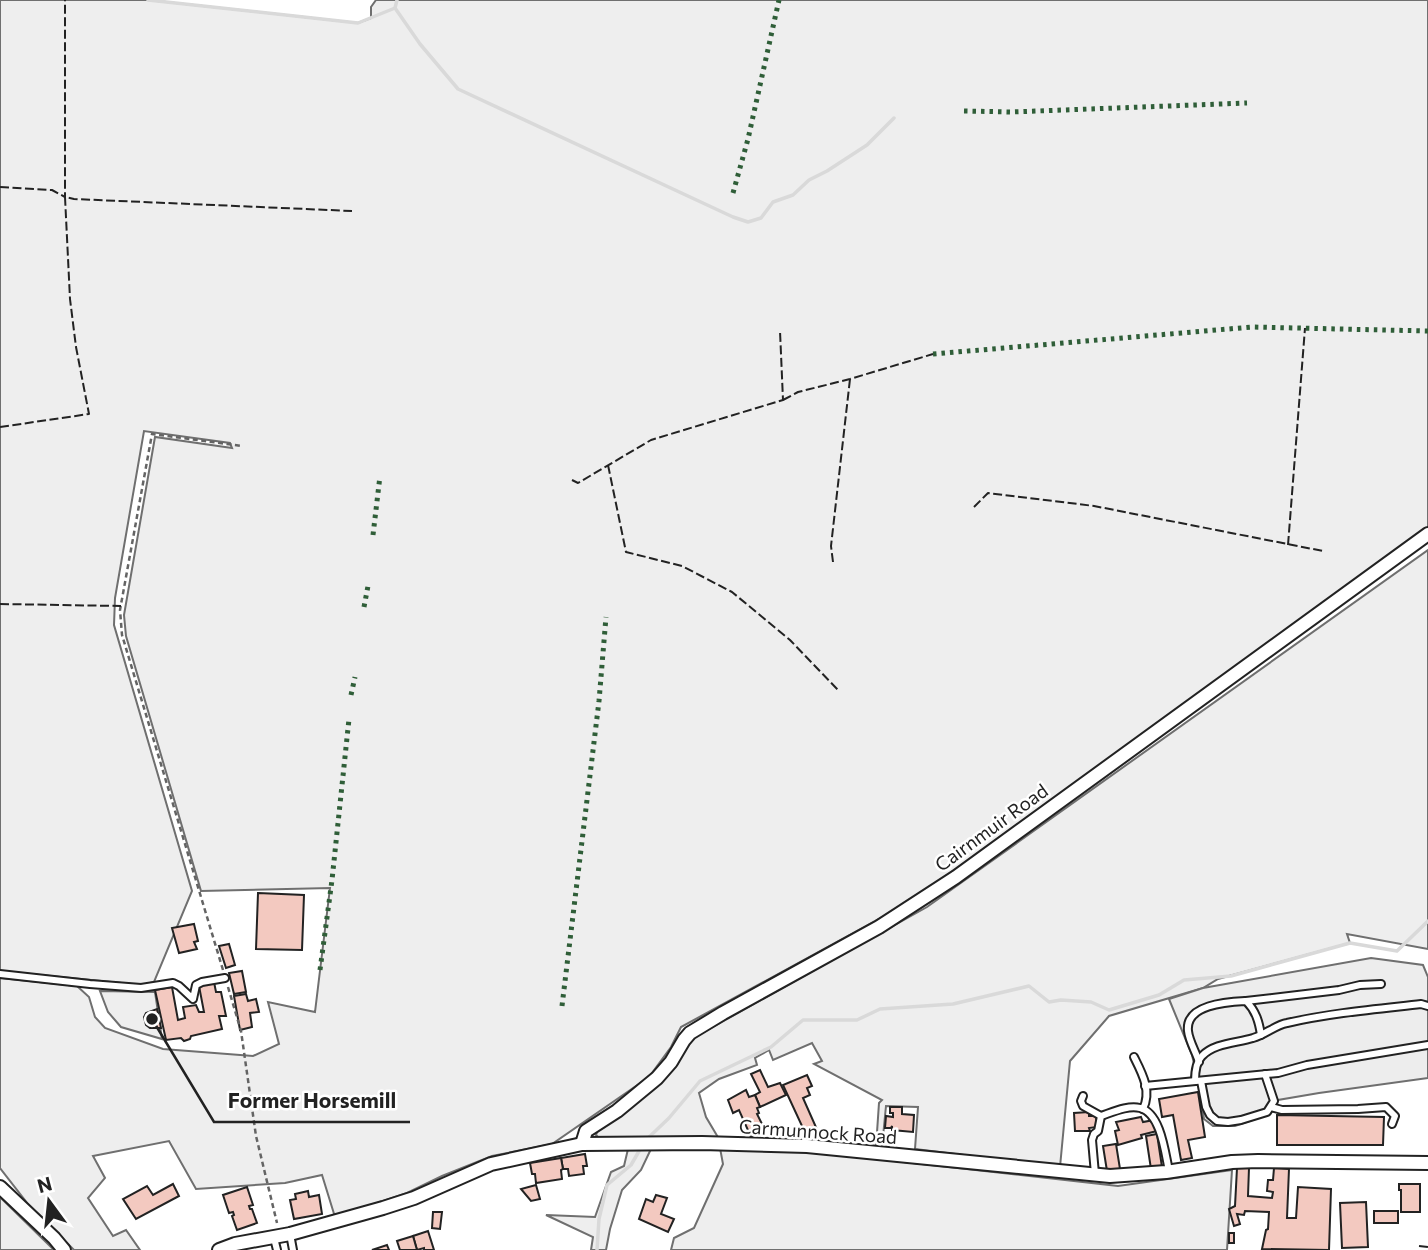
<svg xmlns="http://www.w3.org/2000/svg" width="1428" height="1250" font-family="Commissioner,sans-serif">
  <rect width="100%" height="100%" fill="#fff"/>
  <g fill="#eee" stroke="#6f6f6f" stroke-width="2">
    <polygon points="0,0 148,0 358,23 371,18 371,7 376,0 1428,0 1428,528 912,901 681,1027 671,1047 649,1077 552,1144 492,1156 442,1176 407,1193 335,1217 322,1175 285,1183 196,1189 169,1141 93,1156 105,1178 88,1198 113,1236 126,1230 140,1250 74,1250 28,1204 0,1168 0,978 77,986 89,997 95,1017 105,1028 163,1049 253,1056 279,1044 268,1002 315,1012 330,888 201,891 126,636 124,615 155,437 232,448 230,443 144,431 115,598 114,625 192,891 154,982 142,985 0,971"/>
    <polygon points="1428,550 1428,949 1347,934 1350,943 1218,979 1203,988 1109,1016 1070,1061 1060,1167 915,1149 918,1107 886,1106 882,1147 876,1147 879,1103 882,1100 814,1064 822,1061 812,1043 773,1060 769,1050 755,1058 757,1065 719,1079 699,1093 706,1117 719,1139 600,1139 596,1135 598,1130 653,1090 677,1065 684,1051 695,1037 927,907"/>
    <polygon points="100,991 155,992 162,1039 121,1027 108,1012"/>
    <polygon points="720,1148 796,1150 1118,1186 1232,1170 1227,1250 671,1250 674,1238 694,1228 723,1164"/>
    <polygon points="628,1149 651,1149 641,1170 622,1190 610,1229 606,1250 591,1250 593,1237 546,1215 595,1217 611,1172 624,1166"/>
    <polygon points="0,1197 54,1250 0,1250"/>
  </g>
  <polygon fill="#ededed" stroke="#6f6f6f" stroke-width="2" points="1371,958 1423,965 1428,977 1428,1078 1319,1093 1278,1100 1262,1117 1235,1126 1213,1126 1204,1119 1198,1081 1192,1055 1169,999 1203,988"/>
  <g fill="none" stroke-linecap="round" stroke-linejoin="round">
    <g stroke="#d9d9d9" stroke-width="3.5">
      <polyline points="148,0 358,23 395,8 397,0"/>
      <polyline points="395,8 420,44 458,89 733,217 748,222 761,218 773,202 793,195 809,180 827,171 867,145 894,118"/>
      <polyline points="646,1140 669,1118 700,1081 771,1047 803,1020 857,1020 880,1009 953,1004 1029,986 1049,1002 1061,1000 1091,1002 1109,1010 1159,995 1184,980 1231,976 1350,943 1397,951 1428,921"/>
      <polyline points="597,1250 599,1219 607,1185 631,1165 642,1146"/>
    </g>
  </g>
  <g fill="#f3c9c0" stroke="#222" stroke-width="2">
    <polygon points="258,893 304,895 302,950 256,949"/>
    <polygon points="194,924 198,941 194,942 197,949 179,953 172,928"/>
    <polygon points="229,944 235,965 226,968 219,946"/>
    <polygon points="242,971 246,992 234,994 229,973"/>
    <polygon points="214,982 216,992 221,992 226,1016 219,1016 222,1029 191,1036 190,1039 184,1041 181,1038 166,1040 155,990 172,987 178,1020 185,1018 183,1007 196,1005 199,1012 204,1012 199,986"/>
    <polygon points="246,994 248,1001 256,999 259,1012 250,1013 252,1027 240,1030 234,996"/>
    <polygon points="157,1009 161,1028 150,1028 146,1025 144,1017 146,1013"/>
    <polygon points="760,1070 768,1087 780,1083 786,1095 760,1107 755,1095 760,1092 751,1074"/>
    <polygon points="807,1075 812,1086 807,1088 810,1095 803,1098 819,1134 808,1139 783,1085"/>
    <polygon points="746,1090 749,1097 755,1095 760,1107 757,1108 759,1113 757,1114 765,1130 751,1137 739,1110 733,1113 728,1100"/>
    <polygon points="1198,1092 1205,1137 1188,1140 1192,1158 1181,1160 1173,1115 1162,1117 1159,1099"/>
    <polygon points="890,1107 902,1107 902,1114 914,1115 913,1132 892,1130 892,1126 891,1128 885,1128 886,1116 893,1117 893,1113 890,1113"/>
    <polygon points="1089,1112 1089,1116 1096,1116 1097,1127 1089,1128 1090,1131 1075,1131 1074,1113"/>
    <polygon points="1277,1115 1384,1117 1383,1145 1277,1145"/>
    <polygon points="1141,1117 1143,1122 1154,1120 1157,1131 1141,1135 1142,1138 1118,1145 1115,1131 1119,1130 1116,1122"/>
    <polygon points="1157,1134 1162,1167 1151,1169 1146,1136"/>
    <polygon points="1116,1144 1120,1169 1107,1171 1103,1146"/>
    <polygon points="585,1154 587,1166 583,1166 584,1174 569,1176 568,1169 563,1169 561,1158"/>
    <polygon points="561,1158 563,1169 561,1170 562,1179 536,1183 535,1174 532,1174 530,1163"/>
    <polygon points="1237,1168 1249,1168 1248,1196 1272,1198 1273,1192 1267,1191 1268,1180 1273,1180 1274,1168 1289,1169 1287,1218 1296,1218 1298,1187 1331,1189 1329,1250 1262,1249 1266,1230 1268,1229 1269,1212 1245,1211 1244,1215 1237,1214 1240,1224 1234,1226 1229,1209 1235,1206"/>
    <polygon points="173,1184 179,1196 136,1219 123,1199 147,1186 153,1195"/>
    <polygon points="1399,1184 1420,1184 1420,1212 1401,1212 1401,1190 1399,1190"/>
    <polygon points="536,1185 540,1199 531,1201 521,1189"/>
    <polygon points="247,1187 253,1205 249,1206 250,1209 252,1209 257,1223 237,1230 232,1216 234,1215 233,1212 229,1213 223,1195"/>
    <polygon points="308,1191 309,1197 319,1195 322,1214 294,1219 290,1200 296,1199 295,1194"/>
    <polygon points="656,1195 667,1198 661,1214 674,1219 668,1232 639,1219 646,1199 653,1202"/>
    <polygon points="1366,1202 1368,1247 1342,1248 1340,1203"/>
    <rect x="1374" y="1211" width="24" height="12"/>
    <polygon points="433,1212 442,1212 440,1229 432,1228"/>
    <polygon points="428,1231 434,1250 424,1250 424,1248 417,1250 413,1236"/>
    <rect x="1229" y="1233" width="5" height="10"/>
    <polygon points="413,1236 417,1250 400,1250 397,1241"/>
    <polygon points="387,1245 389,1250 372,1250"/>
  </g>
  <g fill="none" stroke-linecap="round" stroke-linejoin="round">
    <g stroke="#222" stroke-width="10">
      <g id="service">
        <polyline points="0,974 90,984 141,988 173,983 179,986 193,999 196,985 202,982 225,978"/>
        <polyline points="1246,1001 1339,990 1360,985 1381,984"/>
        <path d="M 1134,1057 C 1142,1073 1152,1091 1143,1109"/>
        <path d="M 1199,1062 C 1196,1052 1189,1041 1188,1031 C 1185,1004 1228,1002 1246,1001 C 1256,1011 1259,1022 1261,1035"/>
        <path d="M 1195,1081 C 1195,1073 1196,1062 1202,1056 C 1214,1043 1237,1043 1253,1038 C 1265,1035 1275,1025 1287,1023 C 1331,1013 1377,1009 1421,1004 L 1428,1006"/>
        <polyline points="1201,1081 1206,1107 1210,1115 1217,1121 1228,1122 1241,1120 1267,1112 1274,1101 1265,1074"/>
        <polyline points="1145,1086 1278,1073 1307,1065 1428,1045"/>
        <path d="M 1083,1096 L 1081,1101 L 1083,1106 L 1101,1116 C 1113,1112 1128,1105 1140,1108 C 1161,1113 1165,1153 1169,1171"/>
        <polyline points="1271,1107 1282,1110 1358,1109 1386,1107 1395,1116 1392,1124"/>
        <polyline points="1095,1174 1092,1140 1094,1134 1098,1131 1101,1116"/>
        <polyline points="290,1234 293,1250"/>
        <polyline points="274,1238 277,1250"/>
      </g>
    </g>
    <g stroke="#222" stroke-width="16">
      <g id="minor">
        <polyline points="582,1144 586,1131 617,1111 657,1078 671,1062 684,1040 690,1033 723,1013 879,927 956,877 1428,534"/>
        <polyline points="0,1187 54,1238 64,1250"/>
        <polyline points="219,1250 235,1244 290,1234 383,1208 414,1198 491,1164 582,1144 702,1143 807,1146 1110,1176 1166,1172 1232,1162 1258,1161 1428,1163"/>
      </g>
    </g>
    <g stroke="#646464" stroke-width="2.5" stroke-dasharray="5 3.5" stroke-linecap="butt">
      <polyline points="223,970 122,635 120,610 152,434 242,446"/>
      <polyline points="228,987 241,1031 256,1136 277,1223"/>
    </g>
    <use href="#service" stroke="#fff" stroke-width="6"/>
    <use href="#minor" stroke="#fff" stroke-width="12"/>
    <g stroke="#2f5e38" stroke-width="5" stroke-dasharray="3.5 5" stroke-linecap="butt">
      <polyline points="964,111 1011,112 1247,103"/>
      <polyline points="733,193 748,139 779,0"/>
      <polyline points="933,354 1252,327 1428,331"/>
      <polyline points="373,535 380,476"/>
      <polyline points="364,607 368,586"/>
      <polyline points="351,695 355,677"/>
      <polyline points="320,970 332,880 349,719"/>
      <polyline points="562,1006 599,701 606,617"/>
    </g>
    <g stroke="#222" stroke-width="2" stroke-dasharray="9 3.5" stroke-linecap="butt">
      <polyline points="0,187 52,190 65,197 65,0"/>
      <polyline points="783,400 798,392 850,379 933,354"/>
      <polyline points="0,427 89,414 76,347 70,299 65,197 74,199 352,211"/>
      <polyline points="608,465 626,552 682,566 732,592 790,640 839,691"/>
      <polyline points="572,480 578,483 651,440 783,400 780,331"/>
      <polyline points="974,507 988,493 1094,506 1323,551"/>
      <polyline points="1288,545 1305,328"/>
      <polyline points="833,562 831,546 850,379"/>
      <polyline points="0,604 121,606"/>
      <polyline points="1419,1246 1428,1247"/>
    </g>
  </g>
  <g text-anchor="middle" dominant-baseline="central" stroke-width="5" stroke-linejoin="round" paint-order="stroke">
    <g font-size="19" fill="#222" stroke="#fff">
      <text transform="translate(991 827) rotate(-36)">Cairnmuir Road</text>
      <text transform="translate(818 1131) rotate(4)">Carmunnock Road</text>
    </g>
  </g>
  <path fill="none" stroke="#222" stroke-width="2.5" d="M152 1019L214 1122H410"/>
  <circle fill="#222" stroke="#fff" stroke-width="2.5" cx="152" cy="1019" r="7"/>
  <g font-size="21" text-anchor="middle" font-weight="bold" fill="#222" stroke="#fff" stroke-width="5" stroke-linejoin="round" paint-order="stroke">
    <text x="312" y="1108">Former Horsemill</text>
  </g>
  <g transform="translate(49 1201) rotate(345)" stroke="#ffffff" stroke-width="5" paint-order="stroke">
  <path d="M0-5L12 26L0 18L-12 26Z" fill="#222222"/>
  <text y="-10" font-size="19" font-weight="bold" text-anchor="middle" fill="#222222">N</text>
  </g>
</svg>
